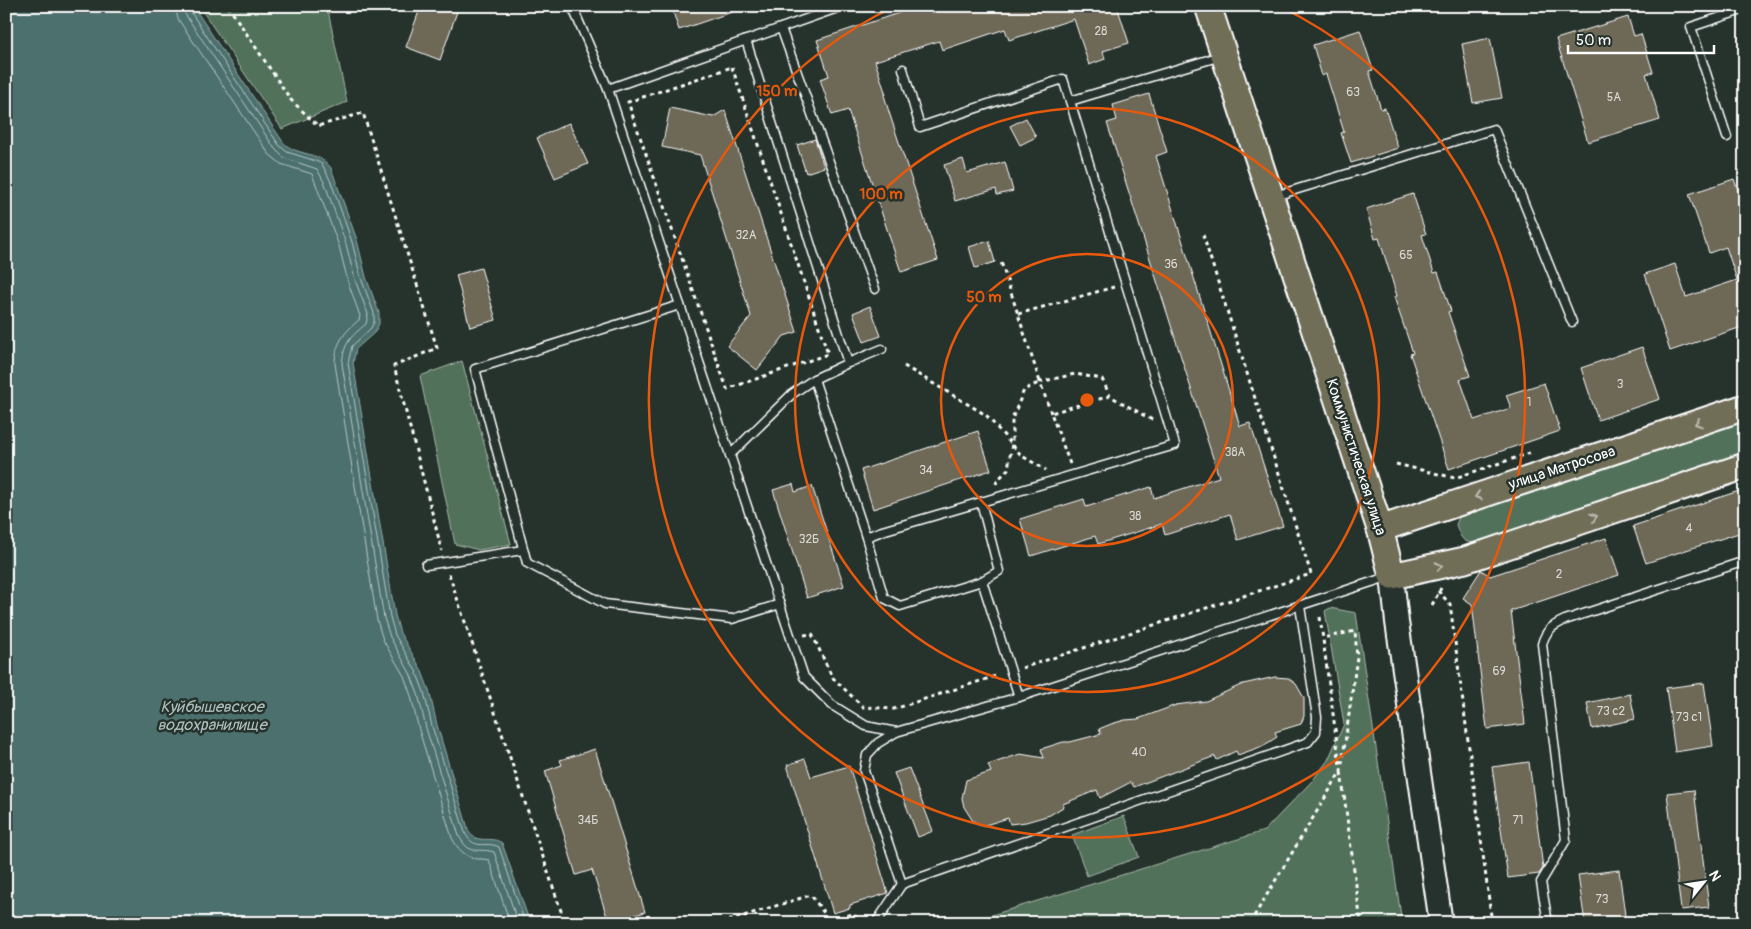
<svg xmlns="http://www.w3.org/2000/svg" width="1751" height="929" font-family="Pangolin,sans-serif">
  <rect width="100%" height="100%" fill="#26332d"/>
  <filter id="ink" filterUnits="userSpaceOnUse"><feTurbulence type="fractalNoise" baseFrequency=".02" numOctaves="2"/><feDisplacementMap in="SourceGraphic" scale="10" xChannelSelector="R" yChannelSelector="G"/><feConvolveMatrix kernelMatrix="1 2 1 2 8 2 1 2 1" color-interpolation-filters="sRGB"/></filter>
  <g filter="url(#ink)">
    <g fill="#51715a" stroke="#a8b8ac">
      <polygon points="199,6 327,6 347,102 282,129"/>
      <polygon points="462,361 511,544 479,550 455,544 420,376"/>
      <path d="M 1745,418 L 1745,455 L 1474,543 C 1461,542 1461,537 1456,525 L 1461,512 Z"/>
      <polygon points="1330,608 1356,613 1402,923 966,923 1264,831 1313,780 1328,760 1344,724 1325,611"/>
      <polygon points="1124,816 1139,857 1087,876 1072,835"/>
    </g>
    <path fill="#4b706e" stroke="#93a9a8" d="M 6,6 L 193,6 L 283,142 C 297,157 318,150 331,168 L 357,240 L 366,277 L 379,313 L 379,324 L 375,332 L 356,349 L 353,363 L 395,615 L 400,633 L 421,669 L 429,690 L 437,725 L 469,832 C 477,845 491,835 502,843 L 530,923 L 6,923 Z"/>
    <g fill="none" stroke-linecap="round" stroke-linejoin="round">
      <g stroke="#b7c6c5" stroke-width="1">
        <path d="M 175,6 L 178,19 L 269,154 L 281,164 L 312,174 L 339,246 L 348,282 L 360,316 L 359,320 C 344,332 335,344 335,364 L 377,620 L 383,640 L 404,676 L 411,696 L 419,730 L 452,838 C 457,848 465,857 477,859 C 481,859 485,859 489,860 L 510,923"/>
        <path d="M 183,6 L 185,14 L 275,149 L 284,158 L 317,169 L 325,184 L 346,244 L 355,280 L 368,314 L 366,324 C 350,337 344,343 342,364 L 384,618 L 390,637 L 410,673 L 418,694 L 426,728 L 459,836 C 470,857 477,847 494,852 L 518,923"/>
        <path d="M 189,6 L 190,11 L 279,145 L 287,152 L 316,161 L 322,164 L 331,182 L 352,242 L 361,278 L 374,313 L 374,322 L 371,328 L 352,346 L 348,363 L 390,617 L 395,635 L 416,671 L 424,692 L 432,726 L 465,833 C 475,852 485,840 499,847 L 525,923"/>
      </g>
    </g>
    <g fill="#6e6756" stroke="#fff">
      <polygon points="421,6 459,6 440,60 406,47"/>
      <polygon points="671,6 740,6 741,9 679,30"/>
      <polygon points="920,6 928,6 930,13 948,7 949,11 965,6 1117,6 1129,43 1103,51 1105,59 1089,65 1074,19 1009,40 1005,29 942,50 939,41 875,61 886,95 884,95 889,112 938,260 901,272 848,110 832,115 820,79 829,76 817,40"/>
      <polygon points="1628,17 1634,36 1641,34 1653,72 1646,74 1660,120 1588,142 1556,39"/>
      <polygon points="1360,30 1373,70 1369,71 1381,109 1385,108 1398,148 1351,163 1341,133 1344,132 1326,74 1322,76 1313,45"/>
      <polygon points="1490,38 1502,98 1473,103 1462,44"/>
      <polygon points="1149,94 1167,152 1156,156 1240,426 1250,423 1283,526 1238,540 1230,514 1165,535 1162,524 1098,544 1095,536 1031,556 1020,519 1084,499 1086,507 1151,487 1154,498 1219,477 1107,123 1117,120 1113,105"/>
      <polygon points="670,108 713,117 725,110 797,332 784,336 757,370 727,346 751,316 700,155 662,147"/>
      <polygon points="1026,118 1036,137 1020,145 1010,126"/>
      <polygon points="569,123 588,164 555,178 537,138"/>
      <polygon points="815,139 824,167 806,173 797,145"/>
      <polygon points="963,159 967,173 1005,162 1013,191 997,195 996,189 955,201 944,165"/>
      <polygon points="1734,179 1745,211 1745,326 1670,351 1645,274 1675,264 1686,297 1737,280 1726,247 1709,253 1689,194"/>
      <polygon points="1413,194 1426,234 1422,235 1434,273 1438,272 1451,311 1448,312 1470,376 1460,379 1474,420 1511,408 1506,395 1544,383 1560,431 1449,469 1410,354 1413,353 1394,297 1397,296 1379,238 1375,239 1366,209"/>
      <polygon points="989,241 995,262 975,268 969,247"/>
      <polygon points="481,268 496,320 470,327 456,275"/>
      <polygon points="870,306 881,336 864,342 853,313"/>
      <polygon points="1642,347 1660,399 1598,420 1581,368"/>
      <polygon points="978,431 991,470 873,509 861,470"/>
      <polygon points="793,484 795,492 812,486 844,586 807,598 773,490"/>
      <polygon points="1745,489 1745,531 1646,563 1633,526"/>
      <polygon points="1606,538 1619,575 1511,611 1525,724 1487,729 1472,604 1463,598 1481,570 1490,576"/>
      <polygon points="1275,677 1288,678 1296,684 1304,698 1304,716 1301,724 1275,732 1277,737 1263,746 1238,755 1236,751 1217,760 1215,756 1134,787 1131,782 1100,798 1097,790 1063,804 1063,807 1050,815 1026,822 1010,824 1008,818 982,826 973,821 964,807 962,798 966,780 991,772 988,765 1020,754 1044,758 1041,749 1063,742 1070,742 1101,734 1099,729 1111,724 1125,720 1138,719 1176,705 1206,701 1243,684"/>
      <polygon points="1704,683 1713,746 1675,752 1666,688"/>
      <polygon points="1630,694 1635,719 1592,729 1587,703"/>
      <polygon points="595,749 645,912 609,923 592,870 576,875 545,771 562,765 560,760"/>
      <polygon points="805,759 811,777 849,766 888,893 850,905 850,908 833,913 787,765"/>
      <polygon points="1529,762 1543,868 1539,874 1508,878 1492,767"/>
      <polygon points="909,768 933,831 918,837 894,773"/>
      <polygon points="1694,790 1709,907 1681,910 1667,793"/>
      <polygon points="1619,870 1626,923 1585,923 1578,875"/>
    </g>
    <g fill="none" stroke-linecap="round" stroke-linejoin="round">
      <g stroke="#fff" stroke-width="11">
        <g id="service">
          <polyline points="572,6 608,89 804,677 832,705 866,726 896,732 1019,697 1390,576"/>
          <polyline points="781,28 875,289"/>
          <polyline points="903,69 920,127 1063,79 1070,101"/>
          <polyline points="608,89 843,6"/>
          <polyline points="1727,137 1691,27 1745,9"/>
          <polyline points="1275,196 1494,129 1572,322"/>
          <polyline points="680,305 475,369 527,563 605,604 732,619 780,604"/>
          <polyline points="848,363 882,349"/>
          <polyline points="814,379 866,537"/>
          <polyline points="730,455 792,394 814,379 848,363 746,40"/>
          <polyline points="981,502 882,531 866,537 884,598 900,606 982,581"/>
          <polyline points="426,565 523,550"/>
          <polyline points="1019,697 982,581 999,571 981,502 1175,445 1070,101 1221,56"/>
          <polyline points="902,884 1308,742 1316,732 1317,717 1300,606"/>
          <polyline points="876,923 902,884 864,771 867,755 878,743 896,732"/>
          <path d="M 1548,923 L 1541,882 L 1566,840 L 1542,644 C 1546,630 1552,626 1565,620 L 1745,561"/>
        </g>
      </g>
      <g stroke="#fff" stroke-width="26">
        <polyline id="secondary" points="1392,576 1397,622 1441,923"/>
      </g>
      <g stroke="#fff" stroke-width="29">
        <g id="primary">
          <polyline points="1208,6 1380,529 1392,576 1465,560 1745,466"/>
          <polyline points="1380,529 1745,407"/>
        </g>
      </g>
      <g stroke="#fff" stroke-width="3" stroke-dasharray="4 4" stroke-linecap="butt">
        <polyline points="228,6 291,100 318,126 363,113 437,348 394,366 442,551"/>
        <polygon points="732,67 828,354 727,389 628,102"/>
        <polyline points="1018,314 1114,287"/>
        <polyline points="904,366 986,415 1022,456 1046,470"/>
        <polyline points="1051,413 1040,382 1075,374 1102,379 1110,396"/>
        <polyline points="1070,464 1051,413 1110,396 1154,421"/>
        <polyline points="1396,464 1455,478 1530,453"/>
        <polyline points="996,484 997,481 1008,469 1012,444 1012,419 1024,390 1040,382 1001,262"/>
        <polyline points="449,574 565,923"/>
        <polyline points="1438,591 1450,604 1492,923"/>
        <polyline points="1432,605 1441,588"/>
        <polyline points="1320,617 1340,766"/>
        <polyline points="804,635 812,634 832,677 863,707 894,709 999,675"/>
        <polyline points="1022,668 1311,574 1203,235"/>
        <polyline points="1341,772 1361,923"/>
        <polyline points="721,923 811,895 829,920 853,914 862,923"/>
        <polyline points="1250,923 1341,771 1357,657 1355,631 1323,638"/>
      </g>
      <use href="#service" stroke="#26332d" stroke-width="8"/>
      <use href="#secondary" stroke="#26332d" stroke-width="22"/>
      <use href="#primary" stroke="#716e59" stroke-width="25"/>
    </g>
    <defs><path id="oneway-chevron" d="M-2-3.5L2.5 0L-2 3.5" fill="none" stroke-width="1.6" stroke-linecap="round" stroke-linejoin="round" transform="scale(1.25)"/></defs>
    <g stroke="#bfbeb4">
      <use href="#oneway-chevron" transform="translate(1698 423) rotate(162)"/>
      <use href="#oneway-chevron" transform="translate(1478 496) rotate(162)"/>
      <use href="#oneway-chevron" transform="translate(1594 517) rotate(-19)"/>
      <use href="#oneway-chevron" transform="translate(1439 566) rotate(-12)"/>
    </g>
  </g>
  <g fill="none" stroke="#e8590c" stroke-width="2.5">
    <circle cx="1087" cy="400" r="146"/>
    <circle cx="1087" cy="400" r="292"/>
    <path d="M1279 6A438 438 0 1 1 895 6"/>
  </g>
  <g text-anchor="middle" dominant-baseline="central" stroke-width="5" stroke-linejoin="round" paint-order="stroke">
    <g font-size="12" fill="#dbd9d5">
      <text x="1101" y="31">28</text>
      <text x="1353" y="92">63</text>
      <text x="1614" y="97">5А</text>
      <text x="746" y="235">32А</text>
      <text x="1406" y="255">65</text>
      <text x="1171" y="264">36</text>
      <text x="1620" y="384">3</text>
      <text x="1529" y="402">1</text>
      <text x="1235" y="452">38А</text>
      <text x="926" y="470">34</text>
      <text x="1135" y="516">38</text>
      <text x="1689" y="528">4</text>
      <text x="809" y="539">32Б</text>
      <text x="1559" y="574">2</text>
      <text x="1499" y="671">69</text>
      <text x="1611" y="711">73 с2</text>
      <text x="1689" y="717">73 с1</text>
      <text x="1139" y="752">40</text>
      <text x="588" y="820">34Б</text>
      <text x="1518" y="820">71</text>
      <text x="1602" y="899">73</text>
    </g>
    <g font-size="15" fill="#fff" stroke="#26332d">
      <text transform="translate(1356 457) rotate(72)">Коммунистическая улица</text>
      <text transform="translate(1562 468) rotate(-18)">улица Матросова</text>
    </g>
    <g font-size="16" font-style="italic" fill="#aebfbe" stroke="#26332d">
      <text x="212" y="707">Куйбышевское<tspan x="212" dy="18">водохранилище</tspan></text>
    </g>
  </g>
  <circle cx="1087" cy="400" r="8" fill="#e8590c" stroke="#26332d" stroke-width="2.5"/>
  <g font-size="15" text-anchor="middle" font-weight="bold" fill="#e8590c" stroke="#26332d" stroke-width="5" stroke-linejoin="round" paint-order="stroke">
    <text x="777" y="96">150 m</text>
    <text x="881" y="199">100 m</text>
    <text x="984" y="302">50 m</text>
  </g>
  <rect width="1751" height="929" fill="none" stroke="#26332d" stroke-width="25"/>
  <rect x="12" y="12" width="1726" height="904" fill="none" stroke="#fff" stroke-width="2" filter="url(#ink)"/>
  <g transform="translate(1704 882) rotate(60)" stroke="#26332d" stroke-width="4" paint-order="stroke">
  <path d="M0-4L9 19L0 12L-9 19Z" fill="#ffffff"/>
  <text y="-8" font-size="14" font-weight="bold" text-anchor="middle" fill="#ffffff">N</text>
  </g>
  <path d="M1568 45v8h146v-8" fill="none" stroke="#ffffff" stroke-width="2.5"/>
  <text x="1576" y="45" font-size="15" fill="#ffffff" stroke="#26332d" stroke-width="4" paint-order="stroke">50 m</text>
</svg>
